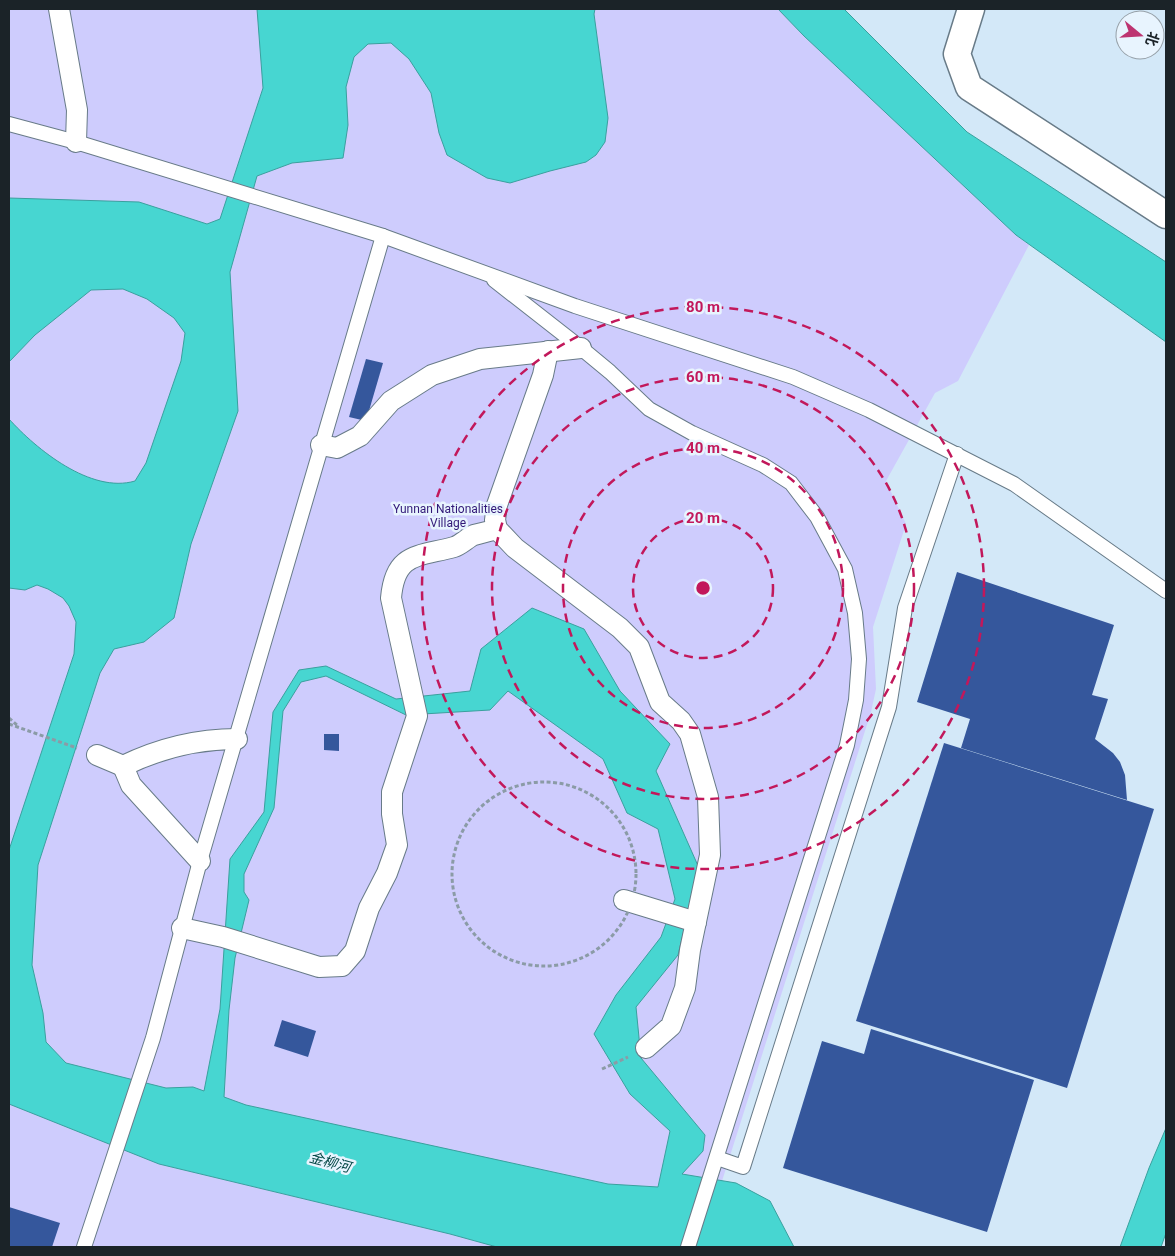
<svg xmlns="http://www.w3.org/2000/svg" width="1175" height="1256" font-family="Roboto,'Noto Sans SC',sans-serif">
  <rect width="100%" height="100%" fill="#d3e8f8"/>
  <polygon fill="#ceccfd" points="9,9 778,9 804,36 1016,235 1029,245 958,381 935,393 886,481 906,524 873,627 876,689 871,712 722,1181 703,1247 9,1247"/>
  <g fill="#47d6d1" stroke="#3aa09e" fill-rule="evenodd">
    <path d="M 257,9 L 595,9 L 594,14 L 608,118 L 605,142 L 596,155 L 586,162 L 550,171 L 510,183 L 487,178 L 447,155 L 439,133 L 431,93 L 409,59 L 391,43 L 368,44 L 354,57 L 346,87 L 348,125 L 343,158 L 292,163 L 257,176 L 230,272 L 238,411 L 191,544 L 174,618 L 144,642 L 114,649 L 100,673 L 38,865 L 32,965 L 43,1013 L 46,1042 L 66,1063 L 166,1088 L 193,1087 L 204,1091 L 220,1009 L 230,859 L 264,812 L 273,712 L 299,670 L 326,666 L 396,699 L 470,691 L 481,649 L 532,608 L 584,629 L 620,691 L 670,744 L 656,771 L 699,868 L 678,955 L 636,1007 L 641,1058 L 705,1135 L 703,1151 L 682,1174 L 736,1183 L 770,1201 L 794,1247 L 497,1247 L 450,1234 L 159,1164 L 9,1104 L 9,850 L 74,654 L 76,622 L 69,606 L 63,598 L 48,589 L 37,585 L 25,590 L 9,588 L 9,419 C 36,449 91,494 135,481 L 146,463 L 181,361 L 185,333 L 174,318 L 147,299 L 123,289 L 91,290 L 35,335 L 9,362 L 9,198 L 139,202 L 207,224 L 220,219 L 263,88 ZM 326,676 L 406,715 L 490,710 L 508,691 L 603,759 L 627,813 L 658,829 L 675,899 L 661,937 L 616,995 L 594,1034 L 630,1094 L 670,1131 L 658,1187 L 608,1184 L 246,1105 L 224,1097 L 229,1010 L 235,958 L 249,900 L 244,892 L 244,874 L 274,808 L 283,711 L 301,682 Z"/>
    <polygon points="778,9 844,9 967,132 1166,262 1166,342 1016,235 804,36"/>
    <polygon points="1166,1128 1166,1233 1161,1247 1120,1247 1149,1168"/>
  </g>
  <g fill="#35579c">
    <polygon points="366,359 383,363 366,421 349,417"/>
    <polygon points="957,572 1114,625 1092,695 1108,699 1095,739 1113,753 1120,762 1125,775 1127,800 961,748 970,719 917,702"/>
    <polygon points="324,734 339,734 339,751 324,750"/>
    <polygon points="944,743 1154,809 1067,1088 856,1021"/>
    <polygon points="282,1020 316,1031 308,1057 274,1046"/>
    <polygon points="871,1029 1034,1080 987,1232 783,1168 822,1041 864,1054"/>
    <polygon points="9,1207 60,1223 52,1247 9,1247"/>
  </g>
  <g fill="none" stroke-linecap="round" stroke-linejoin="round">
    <g stroke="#687b88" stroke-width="16">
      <g id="service">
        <polyline points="9,124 76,142 383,236 575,306 793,377 869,410 1014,484 1166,591"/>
        <polyline points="494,280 581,348 610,372 649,409 692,433 763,465 791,483 817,517 845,569 855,613 859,659 856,700 847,745 688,1247"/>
        <polyline points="717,1158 743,1167 889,707 905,608 957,454"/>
        <polyline points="84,1247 153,1038 200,861 383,236"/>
      </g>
    </g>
    <g stroke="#687b88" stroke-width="22">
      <g id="pedestrian">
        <polyline points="59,9 77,110 76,142"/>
        <polyline points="548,351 543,375 497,505 495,520 497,529 515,548 620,628 639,647 660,702 681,721 690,734 708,797 710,855 690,950 685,988 671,1026 646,1048"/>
        <polyline points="321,445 337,448 360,436 391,401 432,375 480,359 581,348"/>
        <polyline points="97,755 123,766"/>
        <path d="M 200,861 L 131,785 L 123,766 C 158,749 198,739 237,739"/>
        <polyline points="624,900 696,922"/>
        <path d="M 182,928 L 223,937 L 319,967 L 342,966 L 355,951 L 369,908 L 387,873 L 397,845 L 392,814 L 392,792 L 417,716 L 391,598 C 395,552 418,557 454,547 C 461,545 467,538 474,535 C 482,533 490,531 497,529"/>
      </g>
    </g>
    <g stroke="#687b88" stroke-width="29">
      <polyline id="minor" points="971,9 957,54 969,87 1166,215"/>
    </g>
    <g stroke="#8b9ba6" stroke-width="3" stroke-dasharray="4 2.5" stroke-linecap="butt">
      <polyline points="9,718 18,726"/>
      <polyline points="9,724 77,748"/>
      <circle cx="544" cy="874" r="92"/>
      <polyline points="602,1069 628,1057"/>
    </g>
    <use href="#service" stroke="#fff" stroke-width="14"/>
    <use href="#pedestrian" stroke="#fff" stroke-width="20"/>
    <use href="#minor" stroke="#fff" stroke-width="26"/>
  </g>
  <g fill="none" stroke="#c2185b" stroke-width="2.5" stroke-dasharray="9 6">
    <circle cx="703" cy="588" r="70"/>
    <circle cx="703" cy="588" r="140"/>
    <circle cx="703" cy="588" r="211"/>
    <circle cx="703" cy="588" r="281"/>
  </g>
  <g text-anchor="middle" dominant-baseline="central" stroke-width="5" stroke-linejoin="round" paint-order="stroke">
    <g font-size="12" fill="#321978" stroke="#e8f4fe">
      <text x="448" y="509">Yunnan Nationalities<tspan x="448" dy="14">Village</tspan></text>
    </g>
    <g font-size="14" font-style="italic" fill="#044745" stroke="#e8f4fe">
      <text transform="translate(330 1162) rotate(15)">金柳河</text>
    </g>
  </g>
  <circle cx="703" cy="588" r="8" fill="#c2185b" stroke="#e8f4fe" stroke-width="2.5"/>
  <g font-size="15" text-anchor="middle" font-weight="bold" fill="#c2185b" stroke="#e8f4fe" stroke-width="5" stroke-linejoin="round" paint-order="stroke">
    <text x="703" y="312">80 m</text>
    <text x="703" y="382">60 m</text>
    <text x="703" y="453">40 m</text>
    <text x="703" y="523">20 m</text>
  </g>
  <rect width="1175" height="1256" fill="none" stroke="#1b2328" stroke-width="20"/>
  <g transform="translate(1140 35) rotate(108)"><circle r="24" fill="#e8f4fe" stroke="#96a0a8"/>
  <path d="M0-4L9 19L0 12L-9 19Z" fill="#bd3471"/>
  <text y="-8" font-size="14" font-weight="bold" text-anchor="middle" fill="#1b2328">北</text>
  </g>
</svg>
